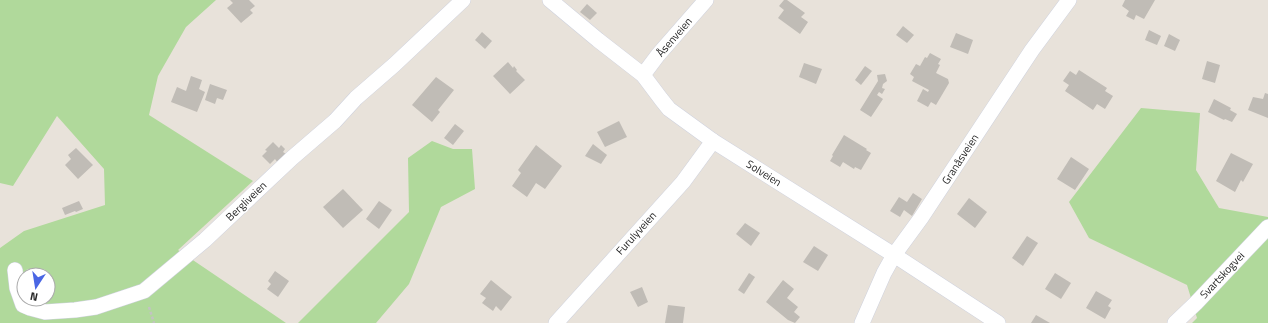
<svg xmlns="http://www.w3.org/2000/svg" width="1268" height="323" font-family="'Titillium Web',sans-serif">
  <rect width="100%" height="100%" fill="#e8e2da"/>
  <g fill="#b0d99b" fill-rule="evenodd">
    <path d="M 0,0 L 216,0 L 186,27 L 158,76 L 149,115 L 253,181 L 178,250 L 286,323 L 0,323 L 0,248 L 24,231 L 105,205 L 104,169 L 57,116 L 13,186 L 0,183 ZM 24,275 L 48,275 L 48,299 L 24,299 Z"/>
    <polygon points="1141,108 1200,113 1196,170 1219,208 1268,217 1268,323 1192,323 1197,318 1187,285 1089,238 1069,202"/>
    <polygon points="432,141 453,149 472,149 475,189 441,207 409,284 376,323 298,323 409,212 408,158"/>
  </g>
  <g fill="#c0bcb6">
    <polygon points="230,0 249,0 255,6 250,10 253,13 241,23 227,8 233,3"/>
    <polygon points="784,0 787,0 805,13 801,17 808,22 800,34 778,18 784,10 779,6"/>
    <polygon points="1125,0 1155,0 1144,19 1136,15 1134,20 1126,16 1129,11 1122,6"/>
    <polygon points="587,4 597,13 590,20 580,12"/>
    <polygon points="903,26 914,35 907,43 896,35"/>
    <polygon points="1149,30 1161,36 1157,45 1145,40"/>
    <polygon points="482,32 492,41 485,49 475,40"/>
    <polygon points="956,33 973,40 968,54 950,47"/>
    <polygon points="1169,34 1180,40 1175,51 1164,46"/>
    <polygon points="930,53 941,59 938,64 940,65 936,73 948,79 949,83 936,105 931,102 928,107 917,101 923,89 928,92 929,90 912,81 914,77 910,74 916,64 920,66 925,57 927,58"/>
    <polygon points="1207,61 1220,65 1215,83 1202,79"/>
    <polygon points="508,62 513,68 514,66 517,70 516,71 525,80 510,94 493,76"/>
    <polygon points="804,63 822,69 816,84 799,77"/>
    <polygon points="865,66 872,71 861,85 855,80"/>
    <polygon points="1079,70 1107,88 1105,91 1113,96 1105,109 1097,104 1093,110 1065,91 1069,85 1063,81 1070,71 1076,75"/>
    <polygon points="885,74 887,81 883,84 882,88 885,89 882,94 879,92 877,95 883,99 871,117 860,110 878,81 877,75"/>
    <polygon points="191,76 202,80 199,89 205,92 197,112 171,102 177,87 186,91"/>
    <polygon points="436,77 454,90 438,110 440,112 432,122 412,105"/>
    <polygon points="210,84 227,90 223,100 217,98 215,104 205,100"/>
    <polygon points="1265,93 1268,94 1268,118 1248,110 1253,97 1263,99"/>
    <polygon points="1214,99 1231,108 1230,110 1237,114 1232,122 1225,119 1224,120 1208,112"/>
    <polygon points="619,121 627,137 605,147 597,132"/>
    <polygon points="455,124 464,131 453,145 444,138"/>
    <polygon points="844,135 867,149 866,150 871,153 861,170 855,167 854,169 843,162 840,167 830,161 833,156 832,155"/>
    <polygon points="273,142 279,148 281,145 285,149 283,152 286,154 278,163 275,159 270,164 262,156 267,151 265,150"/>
    <polygon points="593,144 607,155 601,164 585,156"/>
    <polygon points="536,145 562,166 545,189 536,183 527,197 512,186 521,173 518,170"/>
    <polygon points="76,148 93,165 78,179 65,165 71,159 68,155"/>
    <polygon points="1231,153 1253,164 1243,182 1241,180 1235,192 1216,181"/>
    <polygon points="1071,157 1089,169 1075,190 1057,179"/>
    <polygon points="343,189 363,210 343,228 323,207"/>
    <polygon points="913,193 922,199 912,216 904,210 900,217 890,211 899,197 907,202"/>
    <polygon points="969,198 987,212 975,228 957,214"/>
    <polygon points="79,201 83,209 76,212 75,211 65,215 62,208"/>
    <polygon points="379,201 392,210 379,229 366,219"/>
    <polygon points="745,223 760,233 751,246 736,234"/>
    <polygon points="1027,236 1038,243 1023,266 1012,258"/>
    <polygon points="814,246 828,255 818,271 803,262"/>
    <polygon points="275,271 289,281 278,297 267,289 271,284 268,281"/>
    <polygon points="749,273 755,277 744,294 738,290"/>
    <polygon points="1055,273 1071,283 1061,299 1045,289"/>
    <polygon points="491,280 512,297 501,311 496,306 493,311 482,303 486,298 480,294"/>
    <polygon points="783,280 794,289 787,298 798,307 794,312 800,317 795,323 788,320 766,302"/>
    <polygon points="642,287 648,302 638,307 630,292"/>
    <polygon points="1096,291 1112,300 1108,306 1111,308 1105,319 1086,308"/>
    <polygon points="668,305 685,307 683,323 665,323"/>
    <polygon points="1036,315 1050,323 1031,323"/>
  </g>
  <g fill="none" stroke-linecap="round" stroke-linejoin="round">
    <g stroke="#cfd2de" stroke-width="16">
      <g id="minor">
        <polyline points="550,0 598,40 643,75 661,99 669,109 713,141 894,255 998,323"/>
        <polyline points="643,75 658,55 706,0"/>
        <polyline points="15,270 17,288 23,305 30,308 45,312 75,310 96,307 144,291 205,240 292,158 335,121 356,98 394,65 463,0"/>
        <polyline points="556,323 683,182 713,141"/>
        <polyline points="862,323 884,273 894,255 921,218 1032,50 1069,0"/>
        <polyline points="1175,323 1196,303 1268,227"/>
      </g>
    </g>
    <polyline stroke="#c3c3c3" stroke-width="2.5" stroke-dasharray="3 2" stroke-linecap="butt" points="149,307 154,323"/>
    <use href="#minor" stroke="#fff" stroke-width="15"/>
  </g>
  <g text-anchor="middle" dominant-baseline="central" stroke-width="3" stroke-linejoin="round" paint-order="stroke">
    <g font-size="11" fill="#272727" stroke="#fff">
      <text transform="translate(674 37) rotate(-49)">Åsenveien</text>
      <text transform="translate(960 159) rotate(-57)">Granåsveien</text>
      <text transform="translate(764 173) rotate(32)">Solveien</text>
      <text transform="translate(246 201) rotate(-44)">Bergliveien</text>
      <text transform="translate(636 233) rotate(-48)">Furulyveien</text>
      <text transform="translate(1222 275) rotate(-47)">Svartskogvei</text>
    </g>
  </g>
  <g transform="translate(36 287) rotate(192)"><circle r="19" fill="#ffffff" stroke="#a9a9a9"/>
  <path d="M0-3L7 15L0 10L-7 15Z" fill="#4a66e4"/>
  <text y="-6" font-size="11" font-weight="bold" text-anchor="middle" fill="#272727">N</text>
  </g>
</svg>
